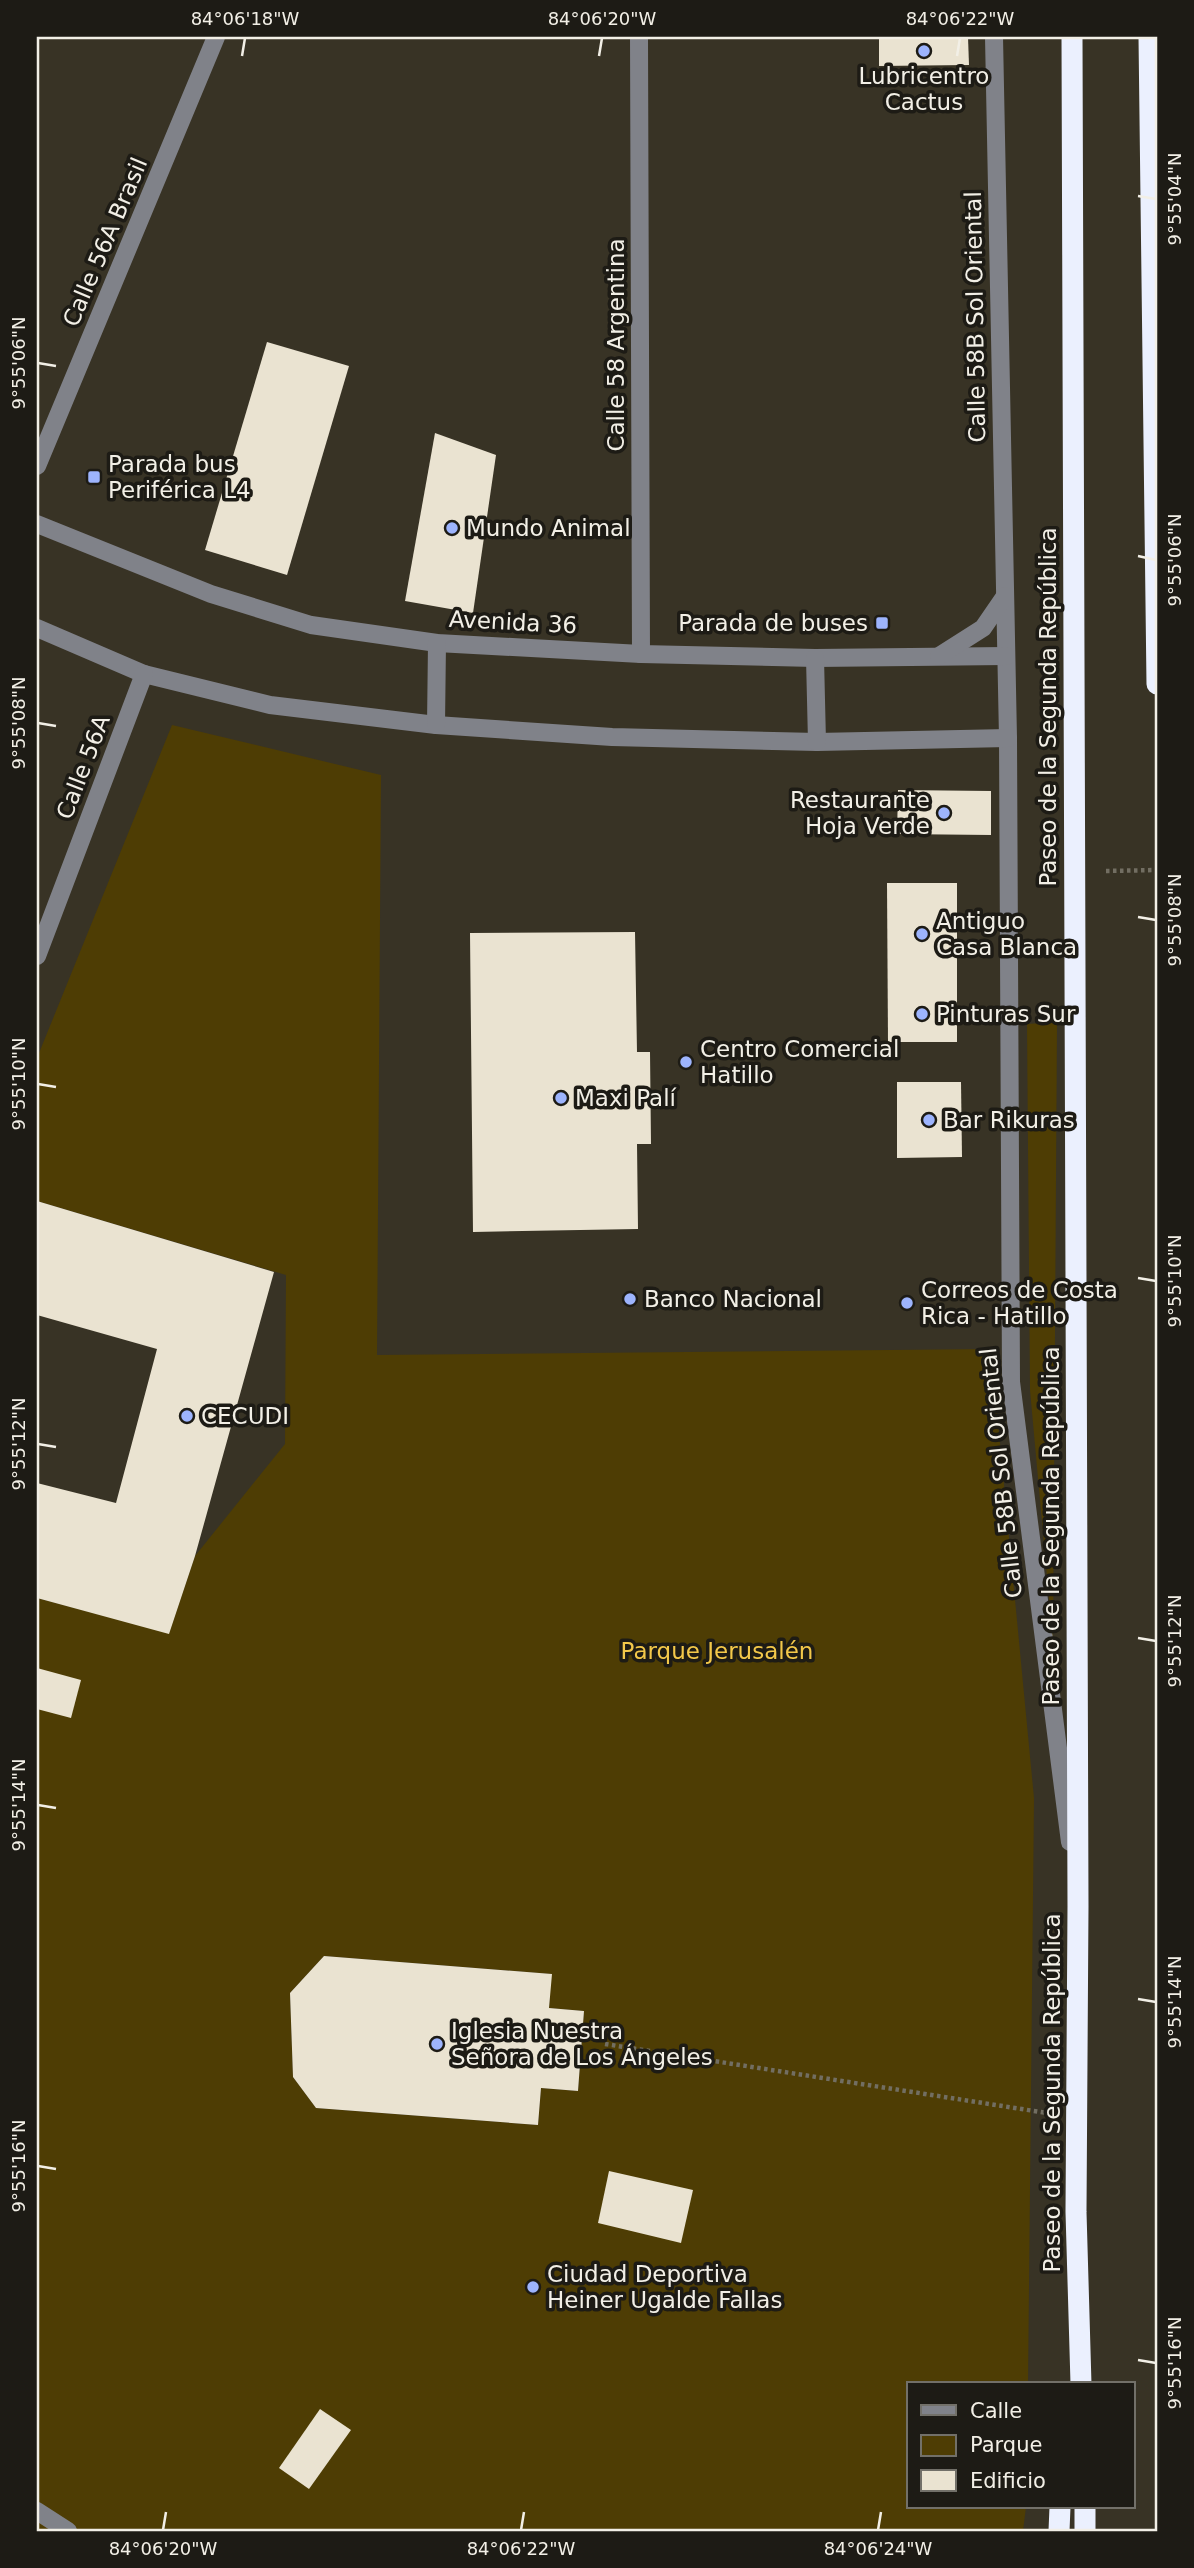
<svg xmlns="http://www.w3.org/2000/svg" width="1194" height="2568" font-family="'DejaVu Sans',sans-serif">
  <rect width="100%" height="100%" fill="#383325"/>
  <g fill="#4e3d04" fill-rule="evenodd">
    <path d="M 172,725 L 381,775 L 377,1355 L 991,1349 L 1034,1798 L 1028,2384 L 909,2384 L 909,2507 L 1026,2507 L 1023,2531 L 37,2531 L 37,1598 L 169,1633 L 195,1556 L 285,1444 L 286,1275 L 37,1201 L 37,1058 ZM 324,1956 L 551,1974 L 549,2008 L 584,2011 L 578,2091 L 541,2088 L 538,2125 L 316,2108 L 293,2077 L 290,1993 Z"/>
    <polygon points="1057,1022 1053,1643 1030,1390 1027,1024"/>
  </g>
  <g fill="#eae3d1">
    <polygon points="879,37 968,37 969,65 879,66"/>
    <polygon points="267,342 349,366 287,575 205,550"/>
    <polygon points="435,433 496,455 473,613 405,601"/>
    <polygon points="898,790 991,791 991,835 897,834"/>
    <polygon points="887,883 957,883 957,1042 888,1042"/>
    <polygon points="635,932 637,1052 650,1052 651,1144 637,1144 638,1229 473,1232 470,933"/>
    <polygon points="897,1082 961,1082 962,1157 897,1158"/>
    <polygon points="37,1201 274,1272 195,1556 169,1634 37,1598 37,1483 116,1503 157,1349 37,1315"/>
    <polygon points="37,1668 81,1680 71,1718 37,1709"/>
    <polygon points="324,1956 552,1974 549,2008 584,2011 578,2091 541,2088 538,2125 316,2108 293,2077 290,1993"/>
    <polygon points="609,2171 693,2190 681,2243 598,2223"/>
    <polygon points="320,2409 351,2430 309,2489 279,2468"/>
  </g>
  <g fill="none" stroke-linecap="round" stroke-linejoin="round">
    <g stroke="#726e62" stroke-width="4.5" stroke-dasharray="3.5 3.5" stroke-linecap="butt">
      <polyline points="1106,871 1157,870"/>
      <polyline points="605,2044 1047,2113"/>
    </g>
    <g stroke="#808289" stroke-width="18">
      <polyline points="639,37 641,654"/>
      <polyline points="994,37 1008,738 1011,1382 1070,1842"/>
      <polyline points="37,466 216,37"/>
      <polyline points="37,524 211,594 311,625 437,643 641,654 815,658 1006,656"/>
      <polyline points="37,628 144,674 270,705 436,725 612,737 817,742 1008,738"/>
      <polyline points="939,656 983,628 1005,596"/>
      <polyline points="815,658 817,742"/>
      <polyline points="436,725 437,643"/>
      <polyline points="37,956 144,674"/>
      <polyline points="37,2511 68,2531"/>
    </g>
    <g stroke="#ebf0fe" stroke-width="21">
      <polyline points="1072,37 1078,1906 1076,2212 1081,2384"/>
      <polyline points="1149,37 1157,684"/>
      <polyline points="1085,2507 1085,2531"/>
      <polyline points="1059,2531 1060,2507"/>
    </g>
  </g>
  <path fill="none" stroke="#f2efe6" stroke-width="2.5" d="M 242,56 L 245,38M 599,56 L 602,38M 957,56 L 960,38M 1138,196 L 1156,199M 38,363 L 56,366M 1138,556 L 1156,560M 38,723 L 56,726M 1138,917 L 1156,920M 38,1084 L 56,1087M 1138,1278 L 1156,1281M 38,1444 L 56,1447M 1138,1638 L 1156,1641M 38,1805 L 56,1808M 1138,1999 L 1156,2002M 38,2166 L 56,2169M 1138,2360 L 1156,2363M 163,2530 L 166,2512M 521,2530 L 524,2512M 878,2530 L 881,2512"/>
  <g fill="#9db4fd" stroke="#1d1b15" stroke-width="2.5">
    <circle cx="924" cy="51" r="7"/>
    <rect x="87" y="470" width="14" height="14" rx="3.5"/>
    <circle cx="452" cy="528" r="7"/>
    <rect x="875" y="616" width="14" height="14" rx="3.5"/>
    <circle cx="944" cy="813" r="7"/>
    <circle cx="922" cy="934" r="7"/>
    <circle cx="922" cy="1014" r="7"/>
    <circle cx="686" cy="1062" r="7"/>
    <circle cx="561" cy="1098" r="7"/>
    <circle cx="929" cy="1120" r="7"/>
    <circle cx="630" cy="1299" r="7"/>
    <circle cx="907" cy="1303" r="7"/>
    <circle cx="187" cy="1416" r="7"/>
    <circle cx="437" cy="2044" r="7"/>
    <circle cx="533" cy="2287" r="7"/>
  </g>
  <g text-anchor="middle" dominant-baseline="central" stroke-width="7" stroke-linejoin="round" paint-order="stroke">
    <g font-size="23" fill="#f2efe6" stroke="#1d1b15" text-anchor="start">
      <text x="924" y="76" text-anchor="middle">Lubricentro<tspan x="924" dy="26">Cactus</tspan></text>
      <text x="108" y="464">Parada bus<tspan x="108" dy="26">Periférica L4</tspan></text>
      <text x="466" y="528">Mundo Animal</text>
      <text x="868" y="623" text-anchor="end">Parada de buses</text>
      <text x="930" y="800" text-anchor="end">Restaurante<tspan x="930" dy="26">Hoja Verde</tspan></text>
      <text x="936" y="921">Antiguo<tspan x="936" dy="26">Casa Blanca</tspan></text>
      <text x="936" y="1014">Pinturas Sur</text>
      <text x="700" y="1049">Centro Comercial<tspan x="700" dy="26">Hatillo</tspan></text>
      <text x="575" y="1098">Maxi Palí</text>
      <text x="943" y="1120">Bar Rikuras</text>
      <text x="921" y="1290">Correos de Costa<tspan x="921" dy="26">Rica - Hatillo</tspan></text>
      <text x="644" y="1299">Banco Nacional</text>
      <text x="201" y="1416">CECUDI</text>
      <text x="451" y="2031">Iglesia Nuestra<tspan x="451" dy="26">Señora de Los Ángeles</tspan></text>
      <text x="547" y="2274">Ciudad Deportiva<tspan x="547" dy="26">Heiner Ugalde Fallas</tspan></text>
    </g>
    <g font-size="23" fill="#f2efe6" stroke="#1d1b15">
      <text transform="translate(105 242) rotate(-67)">Calle 56A Brasil</text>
      <text transform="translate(975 317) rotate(-91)">Calle 58B Sol Oriental</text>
      <text transform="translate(616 345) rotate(-90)">Calle 58 Argentina</text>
      <text transform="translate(513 622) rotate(3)">Avenida 36</text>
      <text transform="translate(1048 707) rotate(-90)">Paseo de la Segunda República</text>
      <text transform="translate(83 767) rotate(-69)">Calle 56A</text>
      <text transform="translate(1001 1473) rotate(-96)">Calle 58B Sol Oriental</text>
      <text transform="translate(1051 1526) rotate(-90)">Paseo de la Segunda República</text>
      <text transform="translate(1052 2093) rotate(-90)">Paseo de la Segunda República</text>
    </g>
    <g font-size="23" fill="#f3c84a" stroke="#1d1b15">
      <text x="717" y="1651">Parque Jerusalén</text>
    </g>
  </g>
  <rect width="1194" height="2568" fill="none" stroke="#1d1b15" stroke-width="77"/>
  <rect x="907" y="2382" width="228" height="126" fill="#1d1b15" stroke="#727069" stroke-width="2"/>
  <rect x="921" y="2405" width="35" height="10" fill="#808289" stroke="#727069" stroke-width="2"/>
  <text x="970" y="2418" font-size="21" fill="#f2efe6">Calle</text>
  <rect x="921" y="2435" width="35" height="21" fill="#4e3d04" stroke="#727069" stroke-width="2"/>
  <text x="970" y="2452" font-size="21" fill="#f2efe6">Parque</text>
  <rect x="921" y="2470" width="35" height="21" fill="#eae3d1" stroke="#727069" stroke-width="2"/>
  <text x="970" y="2488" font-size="21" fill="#f2efe6">Edificio</text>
  <rect x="38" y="38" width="1118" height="2492" fill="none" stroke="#f2efe6" stroke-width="2.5"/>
  <g font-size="18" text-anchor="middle" fill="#f2efe6">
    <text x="245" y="25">84°06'18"W</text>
    <text x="602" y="25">84°06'20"W</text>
    <text x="960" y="25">84°06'22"W</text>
    <text transform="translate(1175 199) rotate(-90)" y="6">9°55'04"N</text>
    <text transform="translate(19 363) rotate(-90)" y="6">9°55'06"N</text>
    <text transform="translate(1175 560) rotate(-90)" y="6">9°55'06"N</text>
    <text transform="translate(19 723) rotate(-90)" y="6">9°55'08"N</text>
    <text transform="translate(1175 920) rotate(-90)" y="6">9°55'08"N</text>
    <text transform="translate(19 1084) rotate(-90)" y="6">9°55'10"N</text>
    <text transform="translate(1175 1281) rotate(-90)" y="6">9°55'10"N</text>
    <text transform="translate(19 1444) rotate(-90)" y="6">9°55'12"N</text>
    <text transform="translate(1175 1641) rotate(-90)" y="6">9°55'12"N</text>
    <text transform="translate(19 1805) rotate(-90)" y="6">9°55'14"N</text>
    <text transform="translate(1175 2002) rotate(-90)" y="6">9°55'14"N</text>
    <text transform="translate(19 2166) rotate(-90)" y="6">9°55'16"N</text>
    <text transform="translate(1175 2363) rotate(-90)" y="6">9°55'16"N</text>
    <text x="163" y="2555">84°06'20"W</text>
    <text x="521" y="2555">84°06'22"W</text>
    <text x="878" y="2555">84°06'24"W</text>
  </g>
</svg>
